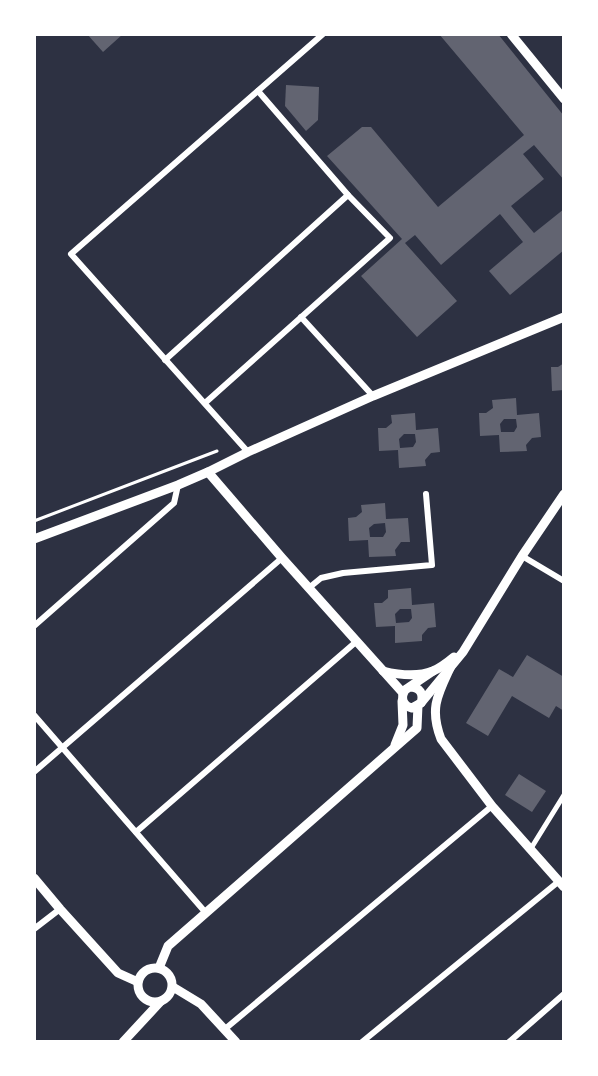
<svg xmlns="http://www.w3.org/2000/svg" width="598" height="1076" font-family="Manrope,sans-serif">
  <rect width="100%" height="100%" fill="#2d3142"/>
  <g fill="#626471" fill-rule="evenodd">
    <polygon points="87,34 123,34 103,52"/>
    <polygon points="439,34 498,34 564,116 564,180 534,145 523,154 544,179 511,206 534,233 564,209 564,250 510,295 489,271 523,242 500,214 441,265 415,235 405,243 457,301 417,337 361,276 402,239 327,156 362,127 371,127 438,207 524,135"/>
    <polygon points="286,85 319,87 318,120 306,131 285,106"/>
    <polygon points="564,363 564,390 552,391 551,367 558,367"/>
    <path d="M 516,398 L 517,415 L 539,413 L 541,437 L 532,438 L 526,445 L 527,451 L 500,452 L 499,435 L 480,436 L 479,413 L 486,413 L 493,408 L 492,400 ZM 504,419 L 516,419 L 517,427 L 514,432 L 501,432 L 500,424 Z"/>
    <path d="M 415,413 L 416,430 L 438,428 L 440,452 L 431,453 L 425,460 L 426,466 L 399,468 L 398,450 L 379,451 L 378,428 L 386,428 L 392,423 L 391,415 ZM 404,434 L 415,434 L 416,442 L 413,447 L 400,448 L 399,439 Z"/>
    <path d="M 385,503 L 386,519 L 408,518 L 410,542 L 401,542 L 395,550 L 396,556 L 369,557 L 368,540 L 349,541 L 348,518 L 356,517 L 362,512 L 361,505 ZM 385,523 L 386,532 L 383,537 L 370,537 L 369,528 L 374,524 Z"/>
    <path d="M 411,588 L 412,605 L 434,603 L 436,627 L 428,628 L 422,635 L 422,641 L 395,643 L 395,626 L 376,627 L 374,603 L 382,603 L 388,598 L 388,590 ZM 400,609 L 411,609 L 412,618 L 409,622 L 396,623 L 395,614 Z"/>
    <polygon points="527,655 564,677 564,711 556,706 549,718 512,696 488,736 466,723 499,669 513,677"/>
    <polygon points="519,774 546,791 532,812 505,795"/>
  </g>
  <g fill="none" stroke-linecap="round" stroke-linejoin="round">
    <polyline stroke="#fff" stroke-width="3" points="34,521 217,451"/>
    <polyline stroke="#fff" stroke-width="5" points="530,850 564,795"/>
    <g stroke="#fff" stroke-width="6">
      <polyline points="301,317 373,396"/>
      <polyline points="165,360 348,195"/>
      <polyline points="205,403 390,238 348,195 258,91"/>
      <polyline points="248,452 71,254 323,34"/>
      <polyline points="522,556 564,581"/>
      <polyline points="310,587 321,578 343,573 432,565 426,494"/>
      <polyline points="34,626 174,503 178,485"/>
      <polyline points="34,715 206,913"/>
      <polyline points="34,772 282,558"/>
      <polyline points="136,832 357,641"/>
      <polyline points="34,929 60,909"/>
      <polyline points="225,1029 492,806"/>
      <polyline points="362,1042 558,882"/>
      <polyline points="509,1042 564,994"/>
    </g>
    <g stroke="#fff" stroke-width="9">
      <polyline points="511,34 564,99"/>
      <polyline points="208,472 282,558 403,693"/>
      <polyline points="34,539 178,485 208,472 248,452 373,396 564,317"/>
      <path d="M 451,666 C 438,694 429,708 441,739 L 492,806 L 564,887"/>
      <path d="M 383,671 C 399,675 418,677 433,671 C 440,668 448,662 454,657"/>
      <path d="M 410,687 C 420,687 424,694 421,703 L 412,708 C 403,706 400,698 405,690 L 433,671"/>
      <polyline points="421,703 463,652 522,556 564,494"/>
      <polyline points="395,745 403,725 402,701"/>
      <polyline points="34,878 60,909 118,973 138,982"/>
      <circle cx="155" cy="985" r="17"/>
      <polyline points="159,968 168,946 417,728 418,705"/>
      <polyline points="173,987 201,1004 236,1042"/>
      <polyline points="123,1042 161,1001"/>
    </g>
  </g>
  <rect width="598" height="1076" fill="none" stroke="#ffffff" stroke-width="72"/>
</svg>
